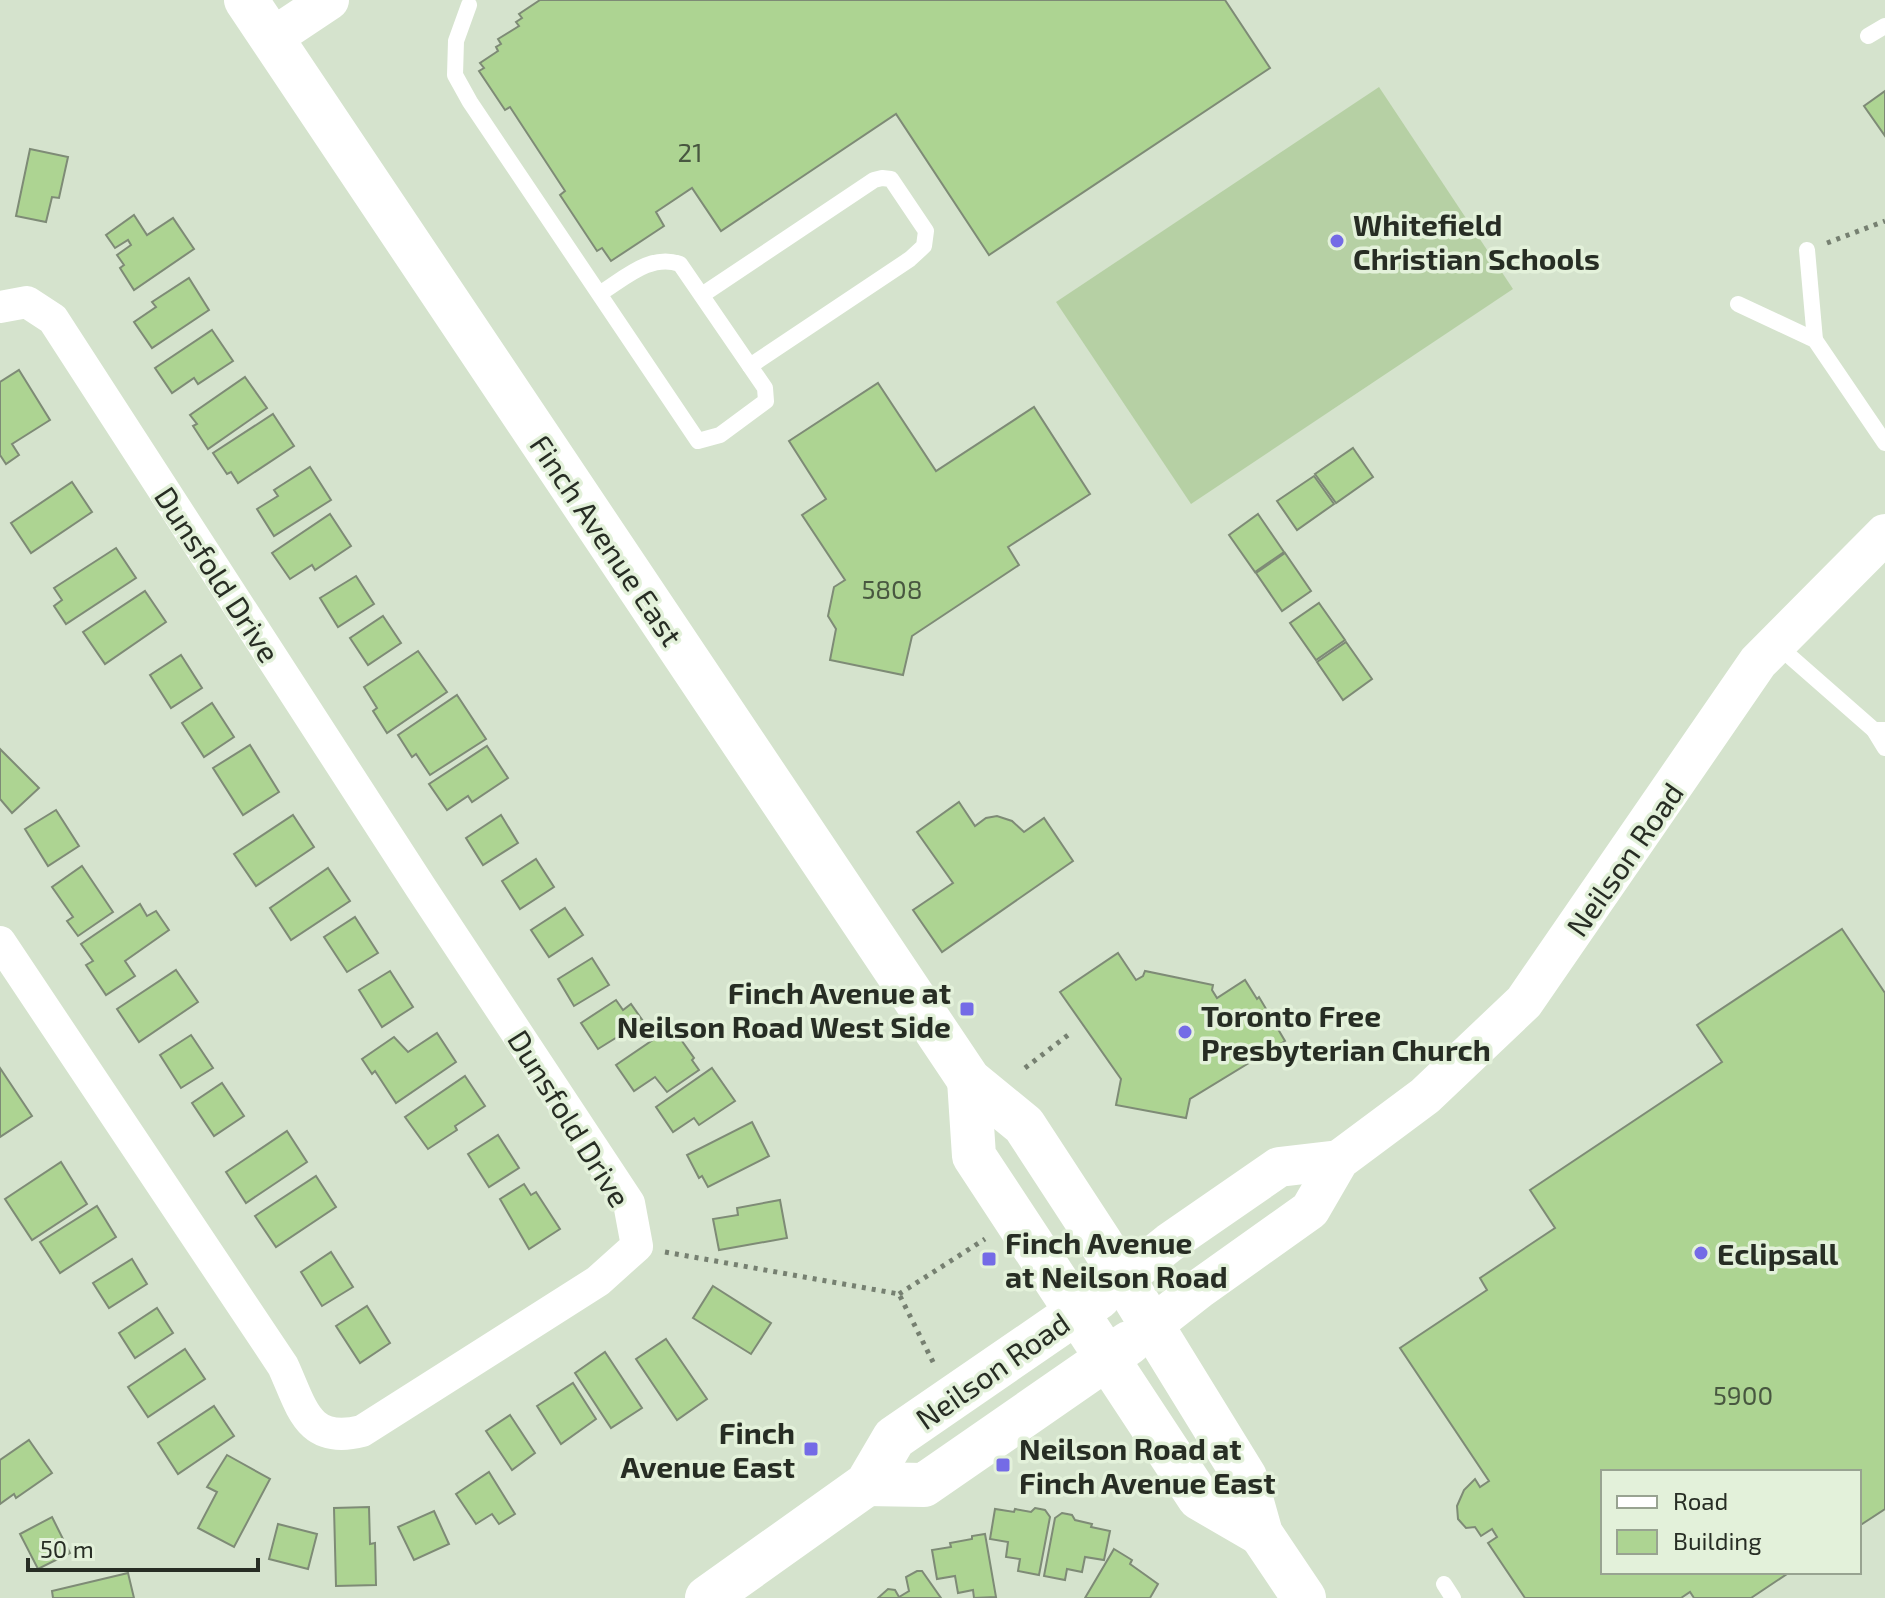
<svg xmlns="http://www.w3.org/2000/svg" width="1885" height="1598" font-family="'Exo 2',sans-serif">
  <rect width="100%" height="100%" fill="#d5e3cd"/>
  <polygon fill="#b6d0a4" points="1379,87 1513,289 1191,504 1056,302"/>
  <g fill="#add492" stroke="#7e8b76" stroke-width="2">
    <polygon points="540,0 1225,0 1270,68 989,255 896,114 721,231 692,188 656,212 664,226 611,261 602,248 597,251 560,195 565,191 510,107 505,110 479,71 484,68 480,63 498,51 496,47 501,44 498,39 519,26 516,22 522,18 519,14"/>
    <polygon points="1885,91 1885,136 1864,106"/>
    <polygon points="30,149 68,157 59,198 52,197 46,222 16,216"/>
    <polygon points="134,215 147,235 173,218 194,249 134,290 120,268 124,265 117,255 131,245 128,240 115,248 106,235"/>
    <polygon points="189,278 209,310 152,348 134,322 156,307 152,302"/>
    <polygon points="212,330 233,361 198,384 194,378 172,393 155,368"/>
    <polygon points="19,370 50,420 12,444 19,455 6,464 0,455 0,382"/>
    <polygon points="245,377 267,408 208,449 193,426 197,424 190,415"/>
    <polygon points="878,383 936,471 1034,407 1090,494 1008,547 1019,565 912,636 903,675 830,660 836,629 828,616 834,587 845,580 802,515 826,499 789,441"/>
    <polygon points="273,414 294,446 238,483 231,472 227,474 213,453"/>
    <polygon points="1353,448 1373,477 1336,503 1315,474"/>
    <polygon points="310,467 331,500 274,536 257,509 278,496 274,490"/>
    <polygon points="1314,476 1334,504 1297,530 1277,501"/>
    <polygon points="72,482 92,512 31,553 11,523"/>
    <polygon points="330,514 351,546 315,570 312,565 290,579 272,553"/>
    <polygon points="1258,514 1284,552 1255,572 1229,535"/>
    <polygon points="116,548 136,578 66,624 54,606 62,600 54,588"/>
    <polygon points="1285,553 1311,591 1282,611 1256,573"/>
    <polygon points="356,576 374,604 338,627 320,598"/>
    <polygon points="145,591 166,622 105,664 83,632"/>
    <polygon points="1319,603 1345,640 1316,660 1290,623"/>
    <polygon points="383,616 401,643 368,665 350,638"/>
    <polygon points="1346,642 1372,679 1343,700 1317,662"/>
    <polygon points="418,651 447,692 387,733 373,711 377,708 364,687"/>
    <polygon points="181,655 202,688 171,708 150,675"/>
    <polygon points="457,695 486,739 430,775 416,754 412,757 398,735"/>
    <polygon points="212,703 234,737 204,757 182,723"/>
    <polygon points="250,745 279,792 243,815 213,768"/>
    <polygon points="487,746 508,778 472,802 468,796 447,810 429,784"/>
    <polygon points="0,749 39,788 12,813 0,799"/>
    <polygon points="959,802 975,826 986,818 997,816 1012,821 1024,832 1044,818 1073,861 942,952 913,910 953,883 917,832"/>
    <polygon points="56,810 79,846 48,866 25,829"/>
    <polygon points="293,815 314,847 256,886 234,854"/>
    <polygon points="501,815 518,843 483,865 466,838"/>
    <polygon points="536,859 554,887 520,909 502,881"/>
    <polygon points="82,866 113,912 78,936 67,921 73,917 52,887"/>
    <polygon points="328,868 350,901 291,940 270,908"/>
    <polygon points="140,904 147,916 156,911 169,930 125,961 135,976 106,995 86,965 93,961 81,944"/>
    <polygon points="565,908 583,935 549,957 531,930"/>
    <polygon points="355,917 378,953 347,972 324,937"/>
    <polygon points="1842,929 1885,993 1885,1509 1859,1526 1859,1472 1603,1472 1603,1572 1790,1572 1751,1598 1694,1598 1690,1592 1681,1598 1525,1598 1488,1543 1497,1537 1492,1529 1481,1536 1475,1527 1466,1528 1458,1519 1457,1506 1464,1490 1475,1479 1480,1487 1489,1481 1400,1348 1487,1290 1480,1278 1555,1228 1530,1190 1722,1062 1697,1025"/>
    <polygon points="1118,953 1136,980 1143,976 1145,971 1213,985 1212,990 1217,998 1245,980 1257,999 1259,997 1285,1041 1190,1099 1186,1118 1116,1105 1121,1079 1060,992"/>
    <polygon points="592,958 609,985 574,1006 558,979"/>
    <polygon points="176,970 198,1002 139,1042 117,1009"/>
    <polygon points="390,971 413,1007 382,1027 359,990"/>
    <polygon points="616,1000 623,1010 631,1004 643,1021 598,1049 581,1023"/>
    <polygon points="672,1027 694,1058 692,1060 699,1070 667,1092 655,1077 634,1091 616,1065"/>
    <polygon points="437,1033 456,1062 396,1103 375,1071 372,1074 362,1059 394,1037 408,1052"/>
    <polygon points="191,1035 213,1068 181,1088 160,1055"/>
    <polygon points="0,1068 32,1116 0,1137"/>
    <polygon points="712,1068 735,1101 699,1125 694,1118 673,1132 656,1107"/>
    <polygon points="465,1076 485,1106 455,1126 457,1130 428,1149 405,1117"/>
    <polygon points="222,1083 244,1116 214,1136 192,1103"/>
    <polygon points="752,1122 769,1156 708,1187 702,1176 699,1178 687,1155"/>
    <polygon points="287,1131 307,1162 246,1203 226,1172"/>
    <polygon points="498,1135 519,1168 489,1187 468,1154"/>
    <polygon points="61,1162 87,1204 32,1240 5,1199"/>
    <polygon points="316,1176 336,1207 276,1247 255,1216"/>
    <polygon points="524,1184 531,1195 536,1192 560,1229 529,1249 500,1199"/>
    <polygon points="780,1200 787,1238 719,1250 713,1219 738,1215 737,1208"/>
    <polygon points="97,1206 116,1237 60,1273 40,1242"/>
    <polygon points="331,1252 353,1287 322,1306 301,1272"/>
    <polygon points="132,1259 147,1284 109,1308 93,1283"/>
    <polygon points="713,1286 771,1323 751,1354 693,1318"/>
    <polygon points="367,1306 390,1343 360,1363 336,1326"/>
    <polygon points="157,1308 173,1333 135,1358 119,1333"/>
    <polygon points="666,1339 707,1399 677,1420 636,1359"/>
    <polygon points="185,1349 205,1379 148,1417 128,1387"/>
    <polygon points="605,1352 642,1408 611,1428 575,1373"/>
    <polygon points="573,1383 596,1419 561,1444 537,1406"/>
    <polygon points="214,1406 234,1436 178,1474 158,1443"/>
    <polygon points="510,1415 535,1453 512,1470 486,1431"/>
    <polygon points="29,1440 52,1473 16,1498 14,1494 0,1504 0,1460"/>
    <polygon points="227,1455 270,1479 234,1547 198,1528 217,1492 207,1487"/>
    <polygon points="489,1472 515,1514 499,1524 492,1514 476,1524 456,1494"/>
    <polygon points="369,1507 370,1544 375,1543 376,1585 336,1586 334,1508"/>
    <polygon points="1035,1508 1045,1510 1050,1517 1039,1575 1018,1571 1020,1559 1006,1557 1008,1542 990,1539 995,1509 1014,1512 1015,1509 1031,1512"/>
    <polygon points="434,1511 449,1544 414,1560 398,1527"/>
    <polygon points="1062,1513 1072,1515 1075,1520 1092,1524 1091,1527 1110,1531 1104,1560 1085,1557 1082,1572 1067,1569 1065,1580 1044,1576 1055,1518"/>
    <polygon points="52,1517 70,1553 38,1569 20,1534"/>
    <polygon points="278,1524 317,1534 308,1569 269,1559"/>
    <polygon points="985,1534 996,1597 974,1598 973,1590 958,1593 955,1576 937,1579 932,1550 951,1547 950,1543 972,1539 972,1536"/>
    <polygon points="1114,1549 1132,1560 1130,1564 1158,1584 1150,1598 1085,1598"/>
    <polygon points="917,1571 922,1571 941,1598 878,1598 888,1589 895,1590 899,1597 909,1591 906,1577"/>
    <polygon points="128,1573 134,1598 53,1598 52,1591"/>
  </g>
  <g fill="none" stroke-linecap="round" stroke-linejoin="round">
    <g stroke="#768071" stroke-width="5" stroke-dasharray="4 6" stroke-linecap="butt">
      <polyline points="1827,243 1885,221"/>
      <polyline points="1025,1068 1072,1032"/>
      <polyline points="665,1252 899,1294 935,1366"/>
      <polyline points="899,1294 985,1239"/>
    </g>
    <g stroke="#fff" stroke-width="16">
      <path d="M 469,5 L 456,41 L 455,75 L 470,102 L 698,441 L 720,435 L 766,401 L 765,388 L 680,264 C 650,253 624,279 599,294"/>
      <polyline points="1868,36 1885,26"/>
      <polyline points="1807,250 1815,340"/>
      <polyline points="702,295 874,180 882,178 891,179 926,231 924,246 910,259 750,366"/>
      <polyline points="1738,304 1815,340 1885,443"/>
      <polyline points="1776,644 1874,730 1885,730"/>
      <polyline points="1874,730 1885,748"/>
      <polyline points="1444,1584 1453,1598"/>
    </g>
    <path stroke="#fff" stroke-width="32" d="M 0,307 L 27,302 L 53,319 L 421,888 L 629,1203 L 637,1246 L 598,1281 L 362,1431 C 307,1445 302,1407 283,1366 L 0,942"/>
    <g stroke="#fff" stroke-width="40">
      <polyline points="272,38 329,0"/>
      <polyline points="1124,1279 1169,1243 1279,1167 1339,1160"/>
      <polyline points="1153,1325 1199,1289 1310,1210 1339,1160 1425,1096 1524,1002 1758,662 1885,534"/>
    </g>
    <g stroke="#fff" stroke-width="44">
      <polyline points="246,0 969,1080 1024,1125 1101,1243 1245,1477 1261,1534 1304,1598"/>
      <polyline points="969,1080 974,1156 1199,1498 1261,1534"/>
      <polyline points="867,1484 924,1485 1129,1343"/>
      <polyline points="707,1598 867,1484 894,1438 1099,1297"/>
    </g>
  </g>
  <g fill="#746be6" stroke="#e3f1da" stroke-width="3">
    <circle cx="1337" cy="241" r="8"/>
    <rect x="959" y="1001" width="16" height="16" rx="4"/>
    <circle cx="1185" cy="1032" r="8"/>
    <circle cx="1701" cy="1253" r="8"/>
    <rect x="981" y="1251" width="16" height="16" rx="4"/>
    <rect x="803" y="1441" width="16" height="16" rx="4"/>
    <rect x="995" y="1457" width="16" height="16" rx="4"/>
  </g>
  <g text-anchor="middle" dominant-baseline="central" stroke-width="7" stroke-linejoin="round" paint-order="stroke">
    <g font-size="26" fill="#485740">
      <text x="690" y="151">21</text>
      <text x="892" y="588">5808</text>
      <text x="1743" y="1394">5900</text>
    </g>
    <g font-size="30" font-weight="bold" fill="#272d24" stroke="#e3f1da" text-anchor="start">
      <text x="1353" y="224">Whitefield<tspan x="1353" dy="34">Christian Schools</tspan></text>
      <text x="951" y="992" text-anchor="end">Finch Avenue at<tspan x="951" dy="34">Neilson Road West Side</tspan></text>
      <text x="1201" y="1015">Toronto Free<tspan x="1201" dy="34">Presbyterian Church</tspan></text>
      <text x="1005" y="1242">Finch Avenue<tspan x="1005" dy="34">at Neilson Road</tspan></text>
      <text x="1717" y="1253">Eclipsall</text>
      <text x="795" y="1432" text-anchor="end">Finch<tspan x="795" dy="34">Avenue East</tspan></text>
      <text x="1019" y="1448">Neilson Road at<tspan x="1019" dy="34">Finch Avenue East</tspan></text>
    </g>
    <g font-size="30" fill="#272d24" stroke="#e3f1da">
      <text transform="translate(607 540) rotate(56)">Finch Avenue East</text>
      <text transform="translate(218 574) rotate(57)">Dunsfold Drive</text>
      <text transform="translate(1624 859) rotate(-55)">Neilson Road</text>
      <text transform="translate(570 1118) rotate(58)">Dunsfold Drive</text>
      <text transform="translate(992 1370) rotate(-35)">Neilson Road</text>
    </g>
  </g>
  <rect x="1601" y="1470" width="260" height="104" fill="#e3f1da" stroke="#98a391" stroke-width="2"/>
  <rect x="1617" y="1496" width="40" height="12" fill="#ffffff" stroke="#98a391" stroke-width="2"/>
  <text x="1673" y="1510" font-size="24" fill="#272d24">Road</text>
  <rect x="1617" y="1530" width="40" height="24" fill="#add492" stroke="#98a391" stroke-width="2"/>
  <text x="1673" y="1550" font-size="24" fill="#272d24">Building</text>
  <path d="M28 1558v12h230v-12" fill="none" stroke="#272d24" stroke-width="4"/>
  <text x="40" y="1558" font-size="24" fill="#272d24" stroke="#e3f1da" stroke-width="6" paint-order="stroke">50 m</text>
</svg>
